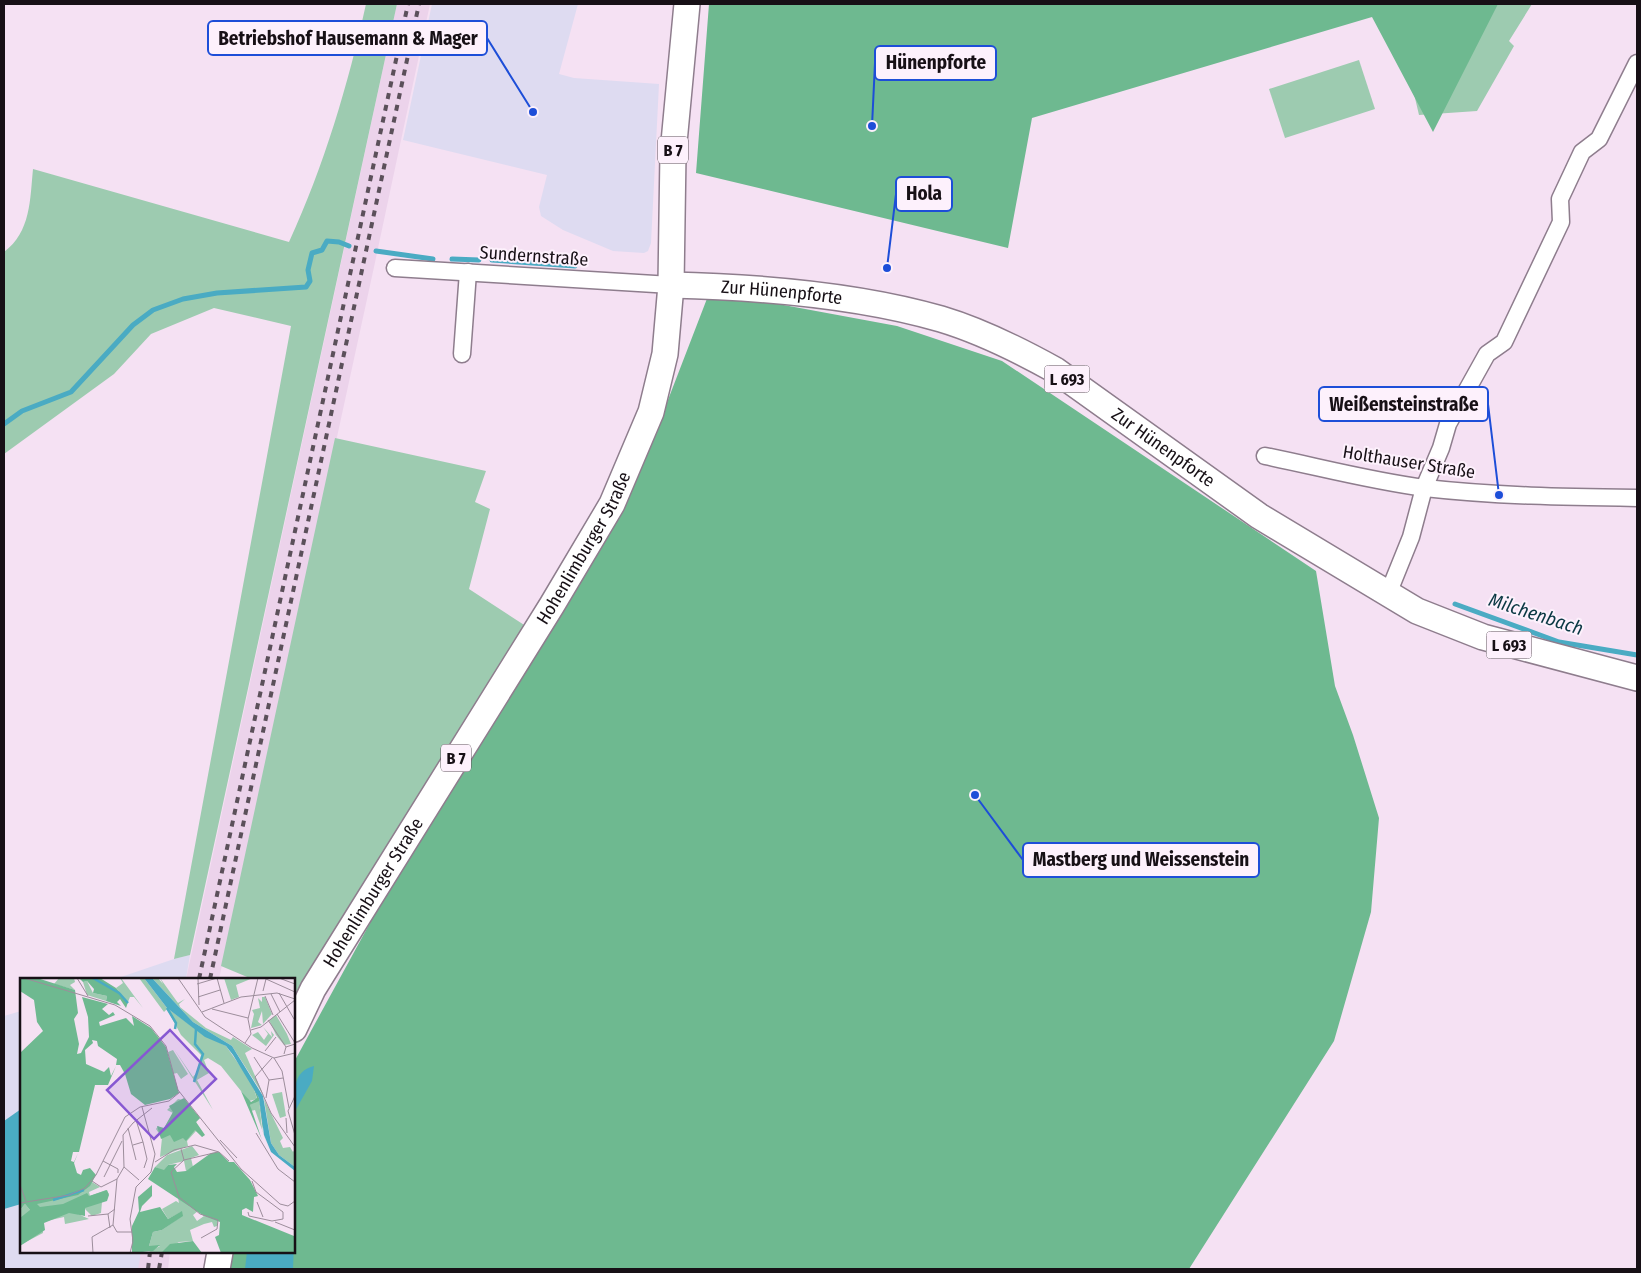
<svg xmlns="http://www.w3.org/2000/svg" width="1641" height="1273" font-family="'Fira Sans Condensed',sans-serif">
  <rect width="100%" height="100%" fill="#f5e1f3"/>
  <g fill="#dedbf1">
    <polygon points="432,4 578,4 559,74 574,78 659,84 651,243 648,251 644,253 613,251 563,230 541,216 539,207 547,175 403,140"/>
    <polygon points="190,955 186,979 115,979 174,959"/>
    <polygon points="21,1011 21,1252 142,1252 139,1269 4,1269 4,1016"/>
  </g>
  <g fill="#ecd3eb">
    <polygon points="397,4 430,4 374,267 219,979 186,979"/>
    <polygon points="141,1252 170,1252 168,1269 138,1269"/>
  </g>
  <g fill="#9dcbb0">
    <path d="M 366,4 L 397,4 L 190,955 L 174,959 L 291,326 L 214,308 L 151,334 L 114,374 L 4,454 L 4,252 C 31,232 30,199 33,169 L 289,242 C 324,166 348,85 366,4 Z"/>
    <polygon points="1403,4 1532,4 1509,41 1514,46 1477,111 1419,115 1407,64"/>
    <polygon points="1359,60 1375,109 1285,138 1269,89"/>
    <polygon points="335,438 486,471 475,502 490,509 469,589 535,632 304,1002 294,998 294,979 252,979 221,966"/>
  </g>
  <g fill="#6eb990">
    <polygon points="709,4 1498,4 1433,132 1372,17 1032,118 1008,248 696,173"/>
    <polygon points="708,296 740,297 897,326 1002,361 1316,571 1335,686 1353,735 1379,818 1371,912 1334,1041 1189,1269 228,1269 233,1252 294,1252 294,1062 429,815 575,591 651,444"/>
  </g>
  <g fill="#4aabc3">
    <path d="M 314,1066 L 312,1081 L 294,1113 C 294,1093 292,1071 314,1066 Z"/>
    <polygon points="21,1109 21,1204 4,1209 4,1121"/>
    <polygon points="294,1242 293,1269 245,1269 247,1252 294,1252"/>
  </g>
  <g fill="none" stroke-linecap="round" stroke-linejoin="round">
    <g stroke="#4aabc3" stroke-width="5">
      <polyline points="376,251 433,259"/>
      <polyline points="452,259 479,260"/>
      <polyline points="492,260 575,266"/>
      <polyline points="4,424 22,411 71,392 133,325 153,310 183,299 217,293 306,287 310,281 308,270 312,253 322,250 327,241 339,242 349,246"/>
      <polyline points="1455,604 1559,642 1637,655"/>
    </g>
    <g stroke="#8e7d8d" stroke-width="19">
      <g id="street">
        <polyline points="395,268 671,285"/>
        <polyline points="462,354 468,272"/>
        <path d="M 1265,456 C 1319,467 1371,481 1425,488 C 1496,496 1566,497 1637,498"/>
        <polyline points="1388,594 1411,537 1424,488 1441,448 1448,424 1487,354 1504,342 1561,222 1560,199 1582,152 1599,139 1637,63"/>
      </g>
    </g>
    <g stroke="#8e7d8d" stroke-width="28">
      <g id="primary">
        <path id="s1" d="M 671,285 C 757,287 858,295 941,319 C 981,331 1019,350 1055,370 L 1259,516 L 1417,611 L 1483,637 L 1637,678"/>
        <path id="s2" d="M 294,1029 L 313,989 L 552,605 L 612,504 L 651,412 L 665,354 L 671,285 L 673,153 L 687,4"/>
        <polyline points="217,1269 220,1252"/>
      </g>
    </g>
    <use href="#street" stroke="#fff" stroke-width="16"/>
    <use href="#primary" stroke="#fff" stroke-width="25"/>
    <g stroke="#5b505a" stroke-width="4" stroke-dasharray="6 6" stroke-linecap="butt">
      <polyline points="199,979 408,4"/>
      <polyline points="210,979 419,4"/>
      <polyline points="148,1269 150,1252"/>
      <polyline points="159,1269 162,1252"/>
    </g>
  </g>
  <g text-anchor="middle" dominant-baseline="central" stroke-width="4" stroke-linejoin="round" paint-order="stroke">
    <g fill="#fdf1fc" stroke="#5c545b" stroke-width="1">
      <rect x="658" y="136.5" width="30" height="27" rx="4"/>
      <rect x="1044.5" y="365.5" width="45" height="27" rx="4"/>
      <rect x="1486.5" y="631.5" width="45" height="27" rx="4"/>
      <rect x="441" y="744.5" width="30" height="27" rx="4"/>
    </g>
    <g font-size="16" font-weight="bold" fill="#171016">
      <text x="673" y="150">B 7</text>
      <text x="1067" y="379">L 693</text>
      <text x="1509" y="645">L 693</text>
      <text x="456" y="758">B 7</text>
    </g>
    <g font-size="18" fill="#171016" stroke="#fdf1fc">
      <text transform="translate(534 256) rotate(4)">Sundernstraße</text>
      <text stroke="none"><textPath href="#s1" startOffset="111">Zur Hünenpforte</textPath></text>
      <text stroke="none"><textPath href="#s1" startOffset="531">Zur Hünenpforte</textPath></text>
      <text transform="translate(1409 462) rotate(9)">Holthauser Straße</text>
      <text stroke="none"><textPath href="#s2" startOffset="562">Hohenlimburger Straße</textPath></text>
      <text stroke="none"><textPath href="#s2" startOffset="158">Hohenlimburger Straße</textPath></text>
    </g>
    <g font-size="19" font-style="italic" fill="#0b3944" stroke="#fdf1fc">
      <text transform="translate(1536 614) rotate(18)">Milchenbach</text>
    </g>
  </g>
  <g transform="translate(20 978)">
    <rect width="275" height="275" fill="#f5e1f3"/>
    <path d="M 39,0 L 54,0 L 55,4 L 50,7 L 55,12 L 34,6 ZM 100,0 L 101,0 L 123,30 L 114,19 L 110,19 L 108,24 L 96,10 L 103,5 ZM 119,0 L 124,0 L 147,30 L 181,55 L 206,68 L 232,105 L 237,121 L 229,123 L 201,88 L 188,80 L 184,82 L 189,95 L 177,102 L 193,132 L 154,71 L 173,99 L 178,93 L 181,77 L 161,57 L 147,31 L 144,34 ZM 132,0 L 138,0 L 143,6 L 140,0 L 158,25 L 165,21 L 159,26 L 160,29 L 186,50 L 211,62 L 213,59 L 232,71 L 225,75 L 244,118 L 212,68 L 173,44 ZM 204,0 L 233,0 L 216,7 L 219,19 L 211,22 ZM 67,3 L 73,15 L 87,18 L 86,23 L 67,17 L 63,4 ZM 242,19 L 245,19 L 252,36 L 243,46 L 242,33 L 238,44 L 242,47 L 231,50 L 234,36 L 232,32 L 240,30 L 238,20 L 242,24 ZM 256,37 L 267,56 L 271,66 L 264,67 L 256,57 L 249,42 ZM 243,49 L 252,59 L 251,53 L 254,57 L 246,68 L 232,57 L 238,54 L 244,62 L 248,56 ZM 153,72 L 168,96 L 161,101 L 157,95 L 153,96 L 148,74 ZM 262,114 L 266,138 L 260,140 L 252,116 ZM 158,121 L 163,122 L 180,140 L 176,144 L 183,159 L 176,153 L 167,163 L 168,168 L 140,179 L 142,160 L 136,151 L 138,148 L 143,152 L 153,135 L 147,132 ZM 244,121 L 263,160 L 260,163 L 263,170 L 270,169 L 273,174 L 275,171 L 275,189 L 259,177 L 251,165 ZM 239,122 L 242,151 L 250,174 L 235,132 L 231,133 L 230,127 ZM 172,168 L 179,177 L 171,180 L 173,189 L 166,193 L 164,183 L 148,187 L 144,193 L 135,189 L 147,177 ZM 72,204 L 80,209 L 69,214 L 70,218 L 86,212 L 89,216 L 82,224 L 81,235 L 72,238 L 65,231 L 58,236 L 69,241 L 45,246 L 44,239 L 22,244 L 23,255 L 0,267 L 0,232 L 5,226 L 10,232 L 13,225 L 41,220 ZM 158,220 L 178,233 L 173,237 L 177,243 L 184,238 L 198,242 L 197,248 L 194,249 L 192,244 L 184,246 L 170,252 L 173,263 L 159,264 L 141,275 L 127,275 L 140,268 L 129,268 L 133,254 L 142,252 L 162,238 L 161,234 L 148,241 L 142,231 L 156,223 L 159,225 Z" fill="#9dcbb0"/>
    <path d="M 0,0 L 17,0 L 55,12 L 58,35 L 54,41 L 59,66 L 57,76 L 61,75 L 69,59 L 68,39 L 62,19 L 88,26 L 82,31 L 89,37 L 93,34 L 95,37 L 79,44 L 80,48 L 106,40 L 114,48 L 112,38 L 131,50 L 146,69 L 159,115 L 150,121 L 125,127 L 111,116 L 105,96 L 100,87 L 96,87 L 97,81 L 78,68 L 77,63 L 72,62 L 73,65 L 65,72 L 66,86 L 84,94 L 89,89 L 91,98 L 96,88 L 88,107 L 75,107 L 59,174 L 53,174 L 51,183 L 54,184 L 58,175 L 54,185 L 57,195 L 61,197 L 63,192 L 70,190 L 76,197 L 70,208 L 58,217 L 17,226 L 20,229 L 43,226 L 67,215 L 69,218 L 87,212 L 89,217 L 87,223 L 65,230 L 65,238 L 49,235 L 24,245 L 25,252 L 0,268 L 0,240 L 10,232 L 5,226 L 0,232 L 0,75 L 23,53 L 17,44 L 14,22 L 0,13 ZM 59,0 L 80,0 L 96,10 L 108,24 L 106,30 L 100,21 L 97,24 L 101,28 L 86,23 L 87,18 L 73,15 L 74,11 L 67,3 L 63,4 ZM 233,108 L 239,120 L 243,145 L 243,152 L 239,123 L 230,127 L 242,162 L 221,113 L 231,124 L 237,120 ZM 164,120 L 180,140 L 176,144 L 185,157 L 182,159 L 175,152 L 166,163 L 163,160 L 154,164 L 150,157 L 141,161 L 137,148 L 144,150 L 153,134 L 149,128 ZM 199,174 L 209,184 L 214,184 L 230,202 L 238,218 L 234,219 L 233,234 L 226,230 L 222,232 L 222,237 L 274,258 L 275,275 L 201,275 L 195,259 L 199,257 L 200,244 L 184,238 L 128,201 L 135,189 L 144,192 L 148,187 L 157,186 L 154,189 L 157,194 L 166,193 L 191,175 ZM 132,207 L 132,218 L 122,228 L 120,234 L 140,229 L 148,241 L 162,233 L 163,238 L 142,252 L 133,254 L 129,268 L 140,267 L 133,273 L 112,275 L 112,248 L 119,233 L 118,219 ZM 173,263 L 182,275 L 141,275 L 150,266 Z" fill="#6eb990"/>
    <path d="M 124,0 L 132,0 L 173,44 L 212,68 L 243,118 L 251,165 L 259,177 L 275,189 L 275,193 L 251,174 L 244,157 L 239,120 L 213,77 L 206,68 L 185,59 L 147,30 Z" fill="#4aabc3"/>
    <path fill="none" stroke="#4aabc3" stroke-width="2.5" d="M 73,0 L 99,15 L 108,25M 147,30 L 156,45 L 155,51M 174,104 L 183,76 L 175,66 L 176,51M 33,222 L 64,212"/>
    <path fill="none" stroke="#9c8d9b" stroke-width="1" d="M 4,0 L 95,27 L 130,48 L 146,68 L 158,112 L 221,191 L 260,226 L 268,228 L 275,223M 57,0 L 68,18M 158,0 L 185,39 L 232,70 L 254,80 L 262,93 L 269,130M 178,0 L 179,27M 197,0 L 204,25M 259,0 L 275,6M 177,6 L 197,0M 243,13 L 246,1 L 275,14M 259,15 L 274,41M 251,16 L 260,34M 245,18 L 253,37M 178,19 L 200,12M 192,31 L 228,40M 182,34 L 221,19 L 257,15 L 275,21M 257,36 L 275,65M 248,42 L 266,69M 231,52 L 241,49 L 275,22M 225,65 L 231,56 L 228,41 L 238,0M 245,73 L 256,59M 264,76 L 266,69 L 275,66M 234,79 L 249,102 L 263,100M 252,80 L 235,99 L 251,135 L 275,169M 254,80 L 275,75M 275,118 L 268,133 L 275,157M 246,120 L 249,102M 266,140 L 267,155M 116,142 L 123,164M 108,150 L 116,182M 236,155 L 258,191 L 275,204M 200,162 L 217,180M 113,167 L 123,164 L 127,181 L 124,190M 161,171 L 164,182 L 151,194 L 159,219 L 180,236 L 198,242 L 197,251 L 181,260M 164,182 L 198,174M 83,183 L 98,191 L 98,195M 135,184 L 154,172 L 175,167 L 199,174 L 209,183M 104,189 L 119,202M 84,199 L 102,163M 72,203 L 81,209 L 97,201M 232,203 L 236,214 L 263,234 L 263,241M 0,207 L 6,223M 237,224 L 243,239M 0,225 L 49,217 L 65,210 L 76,197 L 105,139 L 120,129 L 149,123 L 160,114M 228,234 L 229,238 L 252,243 L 263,241M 68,238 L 88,236M 255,244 L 275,252M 90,250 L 88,236 L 95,231M 112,254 L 97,254 L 93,247 L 97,201 L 104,189 L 103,157 L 113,145 L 132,130M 73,275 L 72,259 L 93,247M 110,275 L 113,263 L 110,241 L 116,209 L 131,194 L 135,176 L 122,129"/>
    <path fill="#8758d2" fill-opacity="0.15" stroke="#8758d2" stroke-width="2.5" d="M 150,52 L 196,101 L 134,161 L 87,112 Z"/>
    <rect width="275" height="275" fill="none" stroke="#171016" stroke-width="2.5"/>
  </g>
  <path fill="none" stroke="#1d4ed8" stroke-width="2" d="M533 112L487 38M872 126L875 63M887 268L896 194M1499 495L1488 404M975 795L1023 860"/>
  <g fill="#1d4ed8" stroke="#fdf1fc" stroke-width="2">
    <circle cx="533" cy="112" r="5"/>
    <circle cx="872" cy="126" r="5"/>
    <circle cx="887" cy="268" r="5"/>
    <circle cx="1499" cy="495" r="5"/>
    <circle cx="975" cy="795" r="5"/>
  </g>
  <g fill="#fdf1fc" stroke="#1d4ed8" stroke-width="2">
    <rect x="208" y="21" width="279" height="34" rx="5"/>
    <rect x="875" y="46" width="121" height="34" rx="5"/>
    <rect x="896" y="177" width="56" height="34" rx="5"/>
    <rect x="1319" y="387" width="169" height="34" rx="5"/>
    <rect x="1023" y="843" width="236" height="34" rx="5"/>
  </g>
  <g font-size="19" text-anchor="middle" font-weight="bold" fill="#171016">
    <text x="348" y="45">Betriebshof Hausemann &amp; Mager</text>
    <text x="936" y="69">Hünenpforte</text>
    <text x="924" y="200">Hola</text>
    <text x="1404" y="411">Weißensteinstraße</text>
    <text x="1141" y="866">Mastberg und Weissenstein</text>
  </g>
  <rect width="1641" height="1273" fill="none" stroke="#171016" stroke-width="10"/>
</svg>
